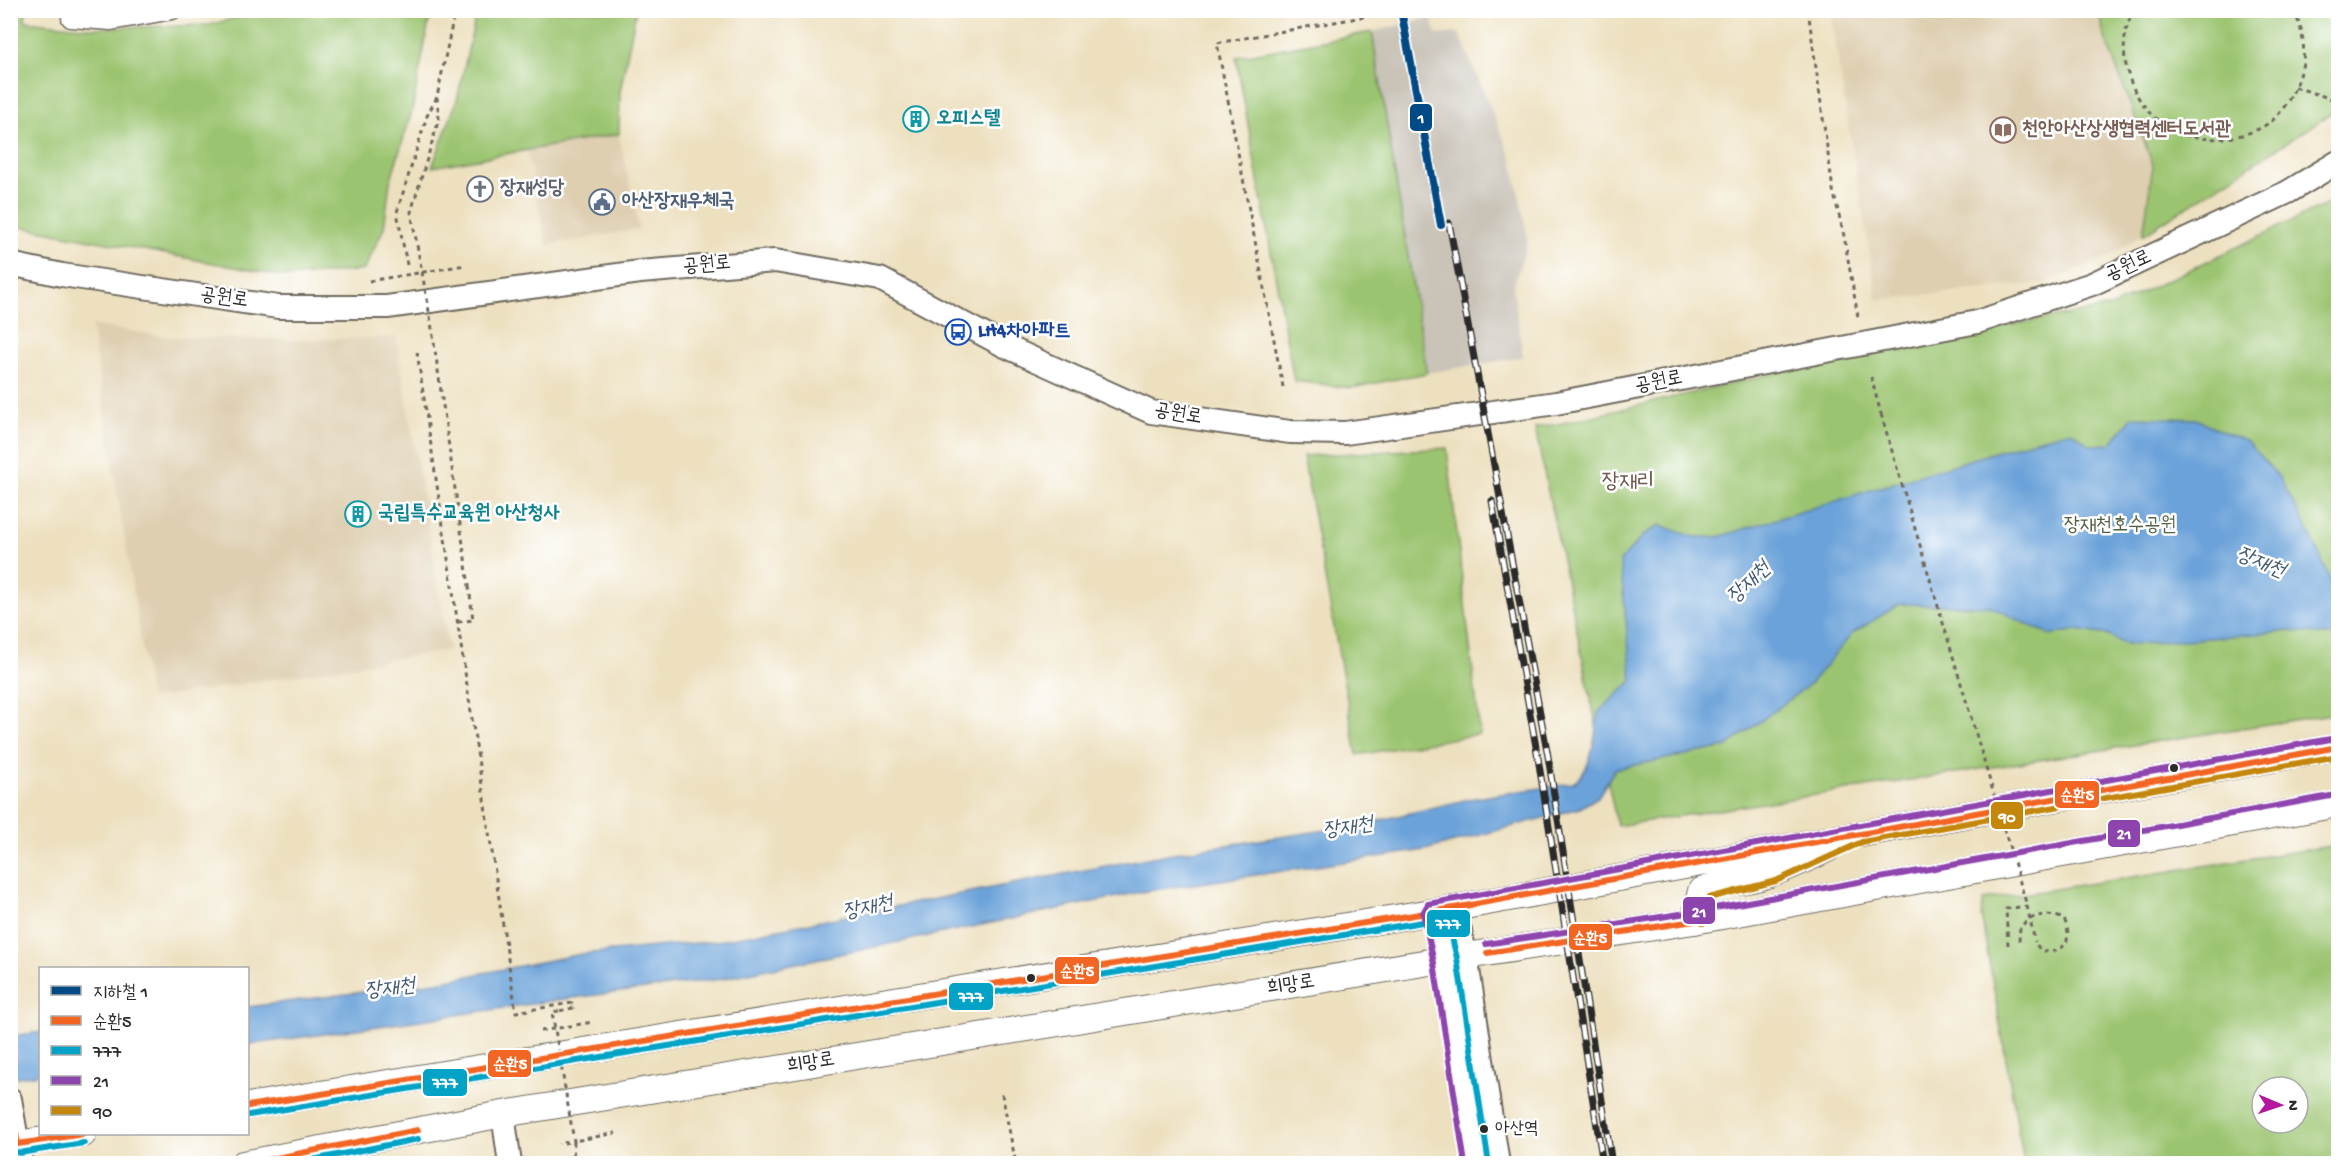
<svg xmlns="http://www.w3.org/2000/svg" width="2349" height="1174" font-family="'Gochi Hand','Poor Story',sans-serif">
  <rect width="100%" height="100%" fill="#fff"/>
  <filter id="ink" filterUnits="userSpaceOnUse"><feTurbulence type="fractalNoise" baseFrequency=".0167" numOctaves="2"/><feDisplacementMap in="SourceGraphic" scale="12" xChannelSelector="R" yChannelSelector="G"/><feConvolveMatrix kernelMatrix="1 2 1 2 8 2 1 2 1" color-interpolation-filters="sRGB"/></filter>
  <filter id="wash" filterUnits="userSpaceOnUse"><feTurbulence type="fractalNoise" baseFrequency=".008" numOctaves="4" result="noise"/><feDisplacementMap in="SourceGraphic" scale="24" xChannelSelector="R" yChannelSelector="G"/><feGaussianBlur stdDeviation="1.35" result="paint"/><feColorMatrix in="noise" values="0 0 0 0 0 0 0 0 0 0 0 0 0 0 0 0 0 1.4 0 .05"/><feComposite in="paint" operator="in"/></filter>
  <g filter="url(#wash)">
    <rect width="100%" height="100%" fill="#ede0bf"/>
    <g fill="#decfb1">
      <polygon points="1830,11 2101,11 2103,32 2153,165 2143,235 2106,258 2042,283 1877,300"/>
      <polygon points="619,134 639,229 547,245 527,151"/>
      <polygon points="91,325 170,337 307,340 396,337 449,650 150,699"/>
    </g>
    <polygon fill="#c9c3b8" points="1431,18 1436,35 1459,33 1512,159 1528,239 1513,288 1523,357 1427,373 1372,32"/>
    <g fill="#9bc470" stroke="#63784e" stroke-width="1.5" fill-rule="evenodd">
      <polygon points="477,10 636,11 620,91 619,134 432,167 457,100"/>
      <polygon points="10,11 26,11 25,21 93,28 210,25 259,11 431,11 412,111 390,182 384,228 364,270 288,277 11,225"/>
      <polygon points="2101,11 2338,11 2338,109 2143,235 2153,165 2103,32"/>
      <polygon points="1372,32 1427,373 1351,388 1294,381 1236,57"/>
      <polygon points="2338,199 2338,713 1617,826 1535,428 1563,423 1824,362 1970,332 2111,307"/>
      <polygon points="1447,448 1480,734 1357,755 1303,456"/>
      <path d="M 2338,845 L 2338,1163 L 2024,1163 L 1981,915 L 1984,900 ZM 2262,1087 L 2298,1087 L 2298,1123 L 2262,1123 Z"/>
    </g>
    <g fill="#6aa2d9" stroke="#4a6682" stroke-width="1.5">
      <path d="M 2132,417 L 2196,419 L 2247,442 L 2279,477 L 2310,534 L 2332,583 L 2338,586 L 2338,637 L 2291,631 L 2126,645 L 2107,635 L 2077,630 L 2050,635 L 1989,606 L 1900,604 L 1853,633 L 1810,684 L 1726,747 L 1615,769 L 1598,797 L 1580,808 L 1425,850 L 1141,892 L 715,980 L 573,998 L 248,1045 L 248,1007 L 437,982 L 581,954 L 717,941 L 1173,853 L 1360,825 L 1469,799 L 1573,783 C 1592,773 1596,731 1598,712 L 1632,681 L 1620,561 L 1645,534 L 1660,525 L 1694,537 L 1718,537 L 2031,441 L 2072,431 L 2090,445 L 2111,444 Z"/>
      <polygon points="40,1032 40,1074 11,1078 11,1036"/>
    </g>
  </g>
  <g filter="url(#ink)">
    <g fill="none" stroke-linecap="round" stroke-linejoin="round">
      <g stroke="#6f6a5f" stroke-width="21">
        <polyline id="minor" points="72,10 71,18 111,21 172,10"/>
      </g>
      <g stroke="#6f6a5f" stroke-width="26">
        <g id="tertiary">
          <polyline points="10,264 62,275 278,307 387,307 640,272 775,261 880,279 1005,346 1151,412 1290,432 1345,433 1556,403 1977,322 2092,284 2288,192 2338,162"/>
          <polyline points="1454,907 1466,956 1498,1164"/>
          <polyline points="1432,912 1443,961 1474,1164"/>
          <polyline points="10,1099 21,1164"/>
          <polyline points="503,1114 510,1164"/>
        </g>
      </g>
      <g stroke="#6f6a5f" stroke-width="28">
        <g id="secondary">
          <path d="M 1694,921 L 1701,891 C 1720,883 1741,882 1760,877 C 1784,870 1807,859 1829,848"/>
          <polyline points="248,1106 1432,912 2338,747"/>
          <polyline points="10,1145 83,1134"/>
          <polyline points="243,1164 503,1114 1466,956 1694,921 2338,804"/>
        </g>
      </g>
      <g stroke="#6f6a5f" stroke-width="3" stroke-dasharray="4.5 4.5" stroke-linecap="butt">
        <polyline points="1808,10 1833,190 1844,236 1858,317"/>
        <path d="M 2134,10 C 2111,50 2131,107 2170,129 C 2200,145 2248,141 2274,119 C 2285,108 2292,95 2298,81 C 2307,59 2305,31 2293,10"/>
        <polyline points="2295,87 2338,101"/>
        <polyline points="407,265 397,212 427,116 437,97 455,10"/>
        <polyline points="369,281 466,265"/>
        <polyline points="417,352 516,1012 572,1003 573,1008 559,1011"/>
        <polyline points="1871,377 1881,414"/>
        <polyline points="1283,387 1217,43 1402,10"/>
        <polyline points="458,622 473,620 469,586"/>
        <path d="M 2019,941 L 2020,927 C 2033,914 2047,912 2064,919 C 2074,940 2064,956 2040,950 L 2035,942"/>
        <polyline points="2008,945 2006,909 2027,906"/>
        <polyline points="541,1031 593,1022"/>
        <polyline points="1002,1094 1016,1164"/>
        <polyline points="573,1164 574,1141 616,1133"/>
      </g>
      <use href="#minor" stroke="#fff" stroke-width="18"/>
      <use href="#tertiary" stroke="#fff" stroke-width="22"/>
      <use href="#secondary" stroke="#fff" stroke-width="26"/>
      <g stroke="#2b2b2b" stroke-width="7">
        <g id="rail">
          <polyline points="1449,223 1548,756 1612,1164"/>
          <polyline points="1492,501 1538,758 1603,1164"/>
        </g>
      </g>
      <use href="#rail" stroke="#fff" stroke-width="4.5" stroke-dasharray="14" stroke-linecap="butt"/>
      <g stroke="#6f6a5f" stroke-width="3" stroke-dasharray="4.5 4.5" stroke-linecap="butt">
        <polyline points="437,97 439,119 411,212 431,322 469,586"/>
        <polyline points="1881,414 2027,906 2035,942"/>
        <polyline points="559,1011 552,1012 574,1141 559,1144"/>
      </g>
      <g stroke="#fff" stroke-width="10">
        <g id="bus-1">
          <polyline points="1487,953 1694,921"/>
          <polyline points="10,1102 18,1144 83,1134"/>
          <polyline points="248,1106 1432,912 2338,747"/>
          <polyline points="246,1164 418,1130"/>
        </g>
      </g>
      <g stroke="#fff" stroke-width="10">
        <g id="bus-2">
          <polyline points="249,1115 1447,918 1457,958 1489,1164"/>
          <polyline points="10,1149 19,1153 84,1143"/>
          <polyline points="292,1164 418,1139"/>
        </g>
      </g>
      <g stroke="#fff" stroke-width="10">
        <g id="bus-3">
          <polyline points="1486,944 1693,912 2336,795"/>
          <polyline points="1465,1164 1434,963 1423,913 1428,904 2336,738"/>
        </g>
      </g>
      <g stroke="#fff" stroke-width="10">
        <polyline id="bus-4" points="1703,923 1709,898 1776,881 1862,842 2338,756"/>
      </g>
      <use href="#bus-1" stroke="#f26522" stroke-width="6"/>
      <use href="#bus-2" stroke="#02a3c6" stroke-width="6"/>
      <use href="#bus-3" stroke="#8e44ad" stroke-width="6"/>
      <use href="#bus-4" stroke="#c4870b" stroke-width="6"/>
      <g stroke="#fff" stroke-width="12">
        <polyline id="metro-1" points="1401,10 1441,225"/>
      </g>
      <use href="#metro-1" stroke="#004a85" stroke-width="8"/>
    </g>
  </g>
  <defs>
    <g id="building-ring" transform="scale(1.35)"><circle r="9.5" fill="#fff" stroke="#0f9aa8" stroke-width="1.5"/><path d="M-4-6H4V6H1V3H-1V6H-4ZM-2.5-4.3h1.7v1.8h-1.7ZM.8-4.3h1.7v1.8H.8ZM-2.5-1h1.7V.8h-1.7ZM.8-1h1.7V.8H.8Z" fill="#0f9aa8"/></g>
    <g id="library-ring" transform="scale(1.35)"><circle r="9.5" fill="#fff" stroke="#8d6e63" stroke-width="1.5"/><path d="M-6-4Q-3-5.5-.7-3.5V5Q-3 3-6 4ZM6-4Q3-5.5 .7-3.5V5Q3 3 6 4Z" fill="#8d6e63"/></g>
    <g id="church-ring" transform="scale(1.35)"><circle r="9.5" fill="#fff" stroke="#6b7280" stroke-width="1.5"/><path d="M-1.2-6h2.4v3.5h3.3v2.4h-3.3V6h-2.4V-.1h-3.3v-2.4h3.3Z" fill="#6b7280"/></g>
    <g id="civic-ring" transform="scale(1.35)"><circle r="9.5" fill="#fff" stroke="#5c6f8a" stroke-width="1.5"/><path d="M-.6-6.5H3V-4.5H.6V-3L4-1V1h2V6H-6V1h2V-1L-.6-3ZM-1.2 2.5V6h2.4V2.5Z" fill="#5c6f8a"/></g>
    <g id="bus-ring" transform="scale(1.35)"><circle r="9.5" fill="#fff" stroke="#1a4fb4" stroke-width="1.5"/><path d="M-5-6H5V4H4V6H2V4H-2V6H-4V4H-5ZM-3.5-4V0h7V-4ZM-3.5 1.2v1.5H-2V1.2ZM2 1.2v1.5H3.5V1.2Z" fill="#1a4fb4"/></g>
  </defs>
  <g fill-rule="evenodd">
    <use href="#building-ring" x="916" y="119"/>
    <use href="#library-ring" x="2003" y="130"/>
    <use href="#church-ring" x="480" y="189"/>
    <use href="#civic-ring" x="602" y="202"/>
    <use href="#bus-ring" x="958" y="332"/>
    <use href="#building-ring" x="358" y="514"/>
  </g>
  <g fill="#2b2b2b" stroke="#fff" stroke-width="2">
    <circle cx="2174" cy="768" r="5"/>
    <circle cx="1031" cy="978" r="5"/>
    <circle cx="1484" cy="1129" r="5"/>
  </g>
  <g text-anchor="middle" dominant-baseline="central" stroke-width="5" stroke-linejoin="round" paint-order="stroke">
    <g font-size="18" fill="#2b2b2b" stroke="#fff" text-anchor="start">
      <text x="1495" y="1129">아산역</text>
    </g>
    <g font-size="20" font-weight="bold" fill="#0d838f" stroke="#fff" text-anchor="start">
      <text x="936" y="119">오피스텔</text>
      <text x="378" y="514">국립특수교육원 아산청사</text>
    </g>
    <g font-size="20" font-weight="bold" fill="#785e54" stroke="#fff" text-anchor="start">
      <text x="2022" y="130">천안아산상생협력센터도서관</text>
    </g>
    <g font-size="20" font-weight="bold" fill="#5b616d" stroke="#fff" text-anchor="start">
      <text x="500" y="189">장재성당</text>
    </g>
    <g font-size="20" font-weight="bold" fill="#4e5e75" stroke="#fff" text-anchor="start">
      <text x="622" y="202">아산장재우체국</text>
    </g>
    <g font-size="20" fill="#2b2b2b" stroke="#fff">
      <text transform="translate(707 266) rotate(-5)">공원로</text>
      <text transform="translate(2129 267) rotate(-25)">공원로</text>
      <text transform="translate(224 299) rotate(8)">공원로</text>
      <text transform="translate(1659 383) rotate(-11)">공원로</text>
      <text transform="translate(1178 415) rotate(10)">공원로</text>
      <text transform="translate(1291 986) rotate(-9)">희망로</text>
      <text transform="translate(811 1064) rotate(-9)">희망로</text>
    </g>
    <g font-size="20" font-weight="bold" fill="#164399" stroke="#fff" text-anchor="start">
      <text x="978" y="332">LH4차아파트</text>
    </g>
    <g font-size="20" fill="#526143" stroke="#fff">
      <text x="2120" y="526">장재천호수공원</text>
    </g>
    <g font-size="21" font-style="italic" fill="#445b71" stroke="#fff">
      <text transform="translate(2260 564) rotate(22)">장재천</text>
      <text transform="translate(1750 584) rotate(-43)">장재천</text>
      <text transform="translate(1348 829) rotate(-8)">장재천</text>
      <text transform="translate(868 909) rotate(-12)">장재천</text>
      <text transform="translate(390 990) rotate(-7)">장재천</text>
    </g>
    <g font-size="22" fill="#6e574c" stroke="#fff">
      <text x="1628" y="483">장재리</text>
    </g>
  </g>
  <g stroke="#fff" stroke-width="2">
    <rect x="1409" y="103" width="24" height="29" rx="6" fill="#004a85"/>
    <rect x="2054" y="780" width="46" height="29" rx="6" fill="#f26522"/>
    <rect x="1990" y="801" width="34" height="29" rx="6" fill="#c4870b"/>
    <rect x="2107" y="819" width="34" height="29" rx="6" fill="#8e44ad"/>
    <rect x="1682" y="896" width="34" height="29" rx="6" fill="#8e44ad"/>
    <rect x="1426" y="909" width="45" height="29" rx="6" fill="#02a3c6"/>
    <rect x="1568" y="923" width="45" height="28" rx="6" fill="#f26522"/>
    <rect x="1054" y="956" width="46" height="29" rx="6" fill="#f26522"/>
    <rect x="948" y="982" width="46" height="29" rx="6" fill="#02a3c6"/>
    <rect x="487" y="1049" width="45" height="29" rx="6" fill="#f26522"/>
    <rect x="422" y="1068" width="46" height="29" rx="6" fill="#02a3c6"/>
  </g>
  <g font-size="16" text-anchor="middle" font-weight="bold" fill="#fff">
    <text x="1421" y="123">1</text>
    <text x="2077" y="800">순환5</text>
    <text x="2007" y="822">90</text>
    <text x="2124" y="839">21</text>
    <text x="1699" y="917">21</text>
    <text x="1448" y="929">777</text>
    <text x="1590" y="943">순환5</text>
    <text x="1077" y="976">순환5</text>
    <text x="971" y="1002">777</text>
    <text x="510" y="1069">순환5</text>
    <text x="445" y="1088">777</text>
  </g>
  <rect width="2349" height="1174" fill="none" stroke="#fff" stroke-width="36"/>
  <rect x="39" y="967" width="210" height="168" fill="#ffffff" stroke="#aaaaaa" stroke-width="1.5"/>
  <rect x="51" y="986" width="30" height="9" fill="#004a85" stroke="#aaaaaa" stroke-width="1.5"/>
  <text x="93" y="997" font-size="18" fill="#2b2b2b">지하철 1</text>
  <rect x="51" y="1016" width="30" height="9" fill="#f26522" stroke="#aaaaaa" stroke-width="1.5"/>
  <text x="93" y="1027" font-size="18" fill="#2b2b2b">순환5</text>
  <rect x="51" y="1046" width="30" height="9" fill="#02a3c6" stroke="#aaaaaa" stroke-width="1.5"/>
  <text x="93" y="1057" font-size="18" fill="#2b2b2b">777</text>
  <rect x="51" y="1076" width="30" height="9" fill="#8e44ad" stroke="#aaaaaa" stroke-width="1.5"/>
  <text x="93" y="1087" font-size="18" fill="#2b2b2b">21</text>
  <rect x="51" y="1106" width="30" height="9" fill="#c4870b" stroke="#aaaaaa" stroke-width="1.5"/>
  <text x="93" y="1117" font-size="18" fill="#2b2b2b">90</text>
  <g transform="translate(2280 1105) rotate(92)"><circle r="28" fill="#ffffff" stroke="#aaaaaa" stroke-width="1.5"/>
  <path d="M0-4.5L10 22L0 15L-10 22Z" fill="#b5179e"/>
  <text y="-9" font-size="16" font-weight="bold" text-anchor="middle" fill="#2b2b2b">N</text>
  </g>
</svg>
